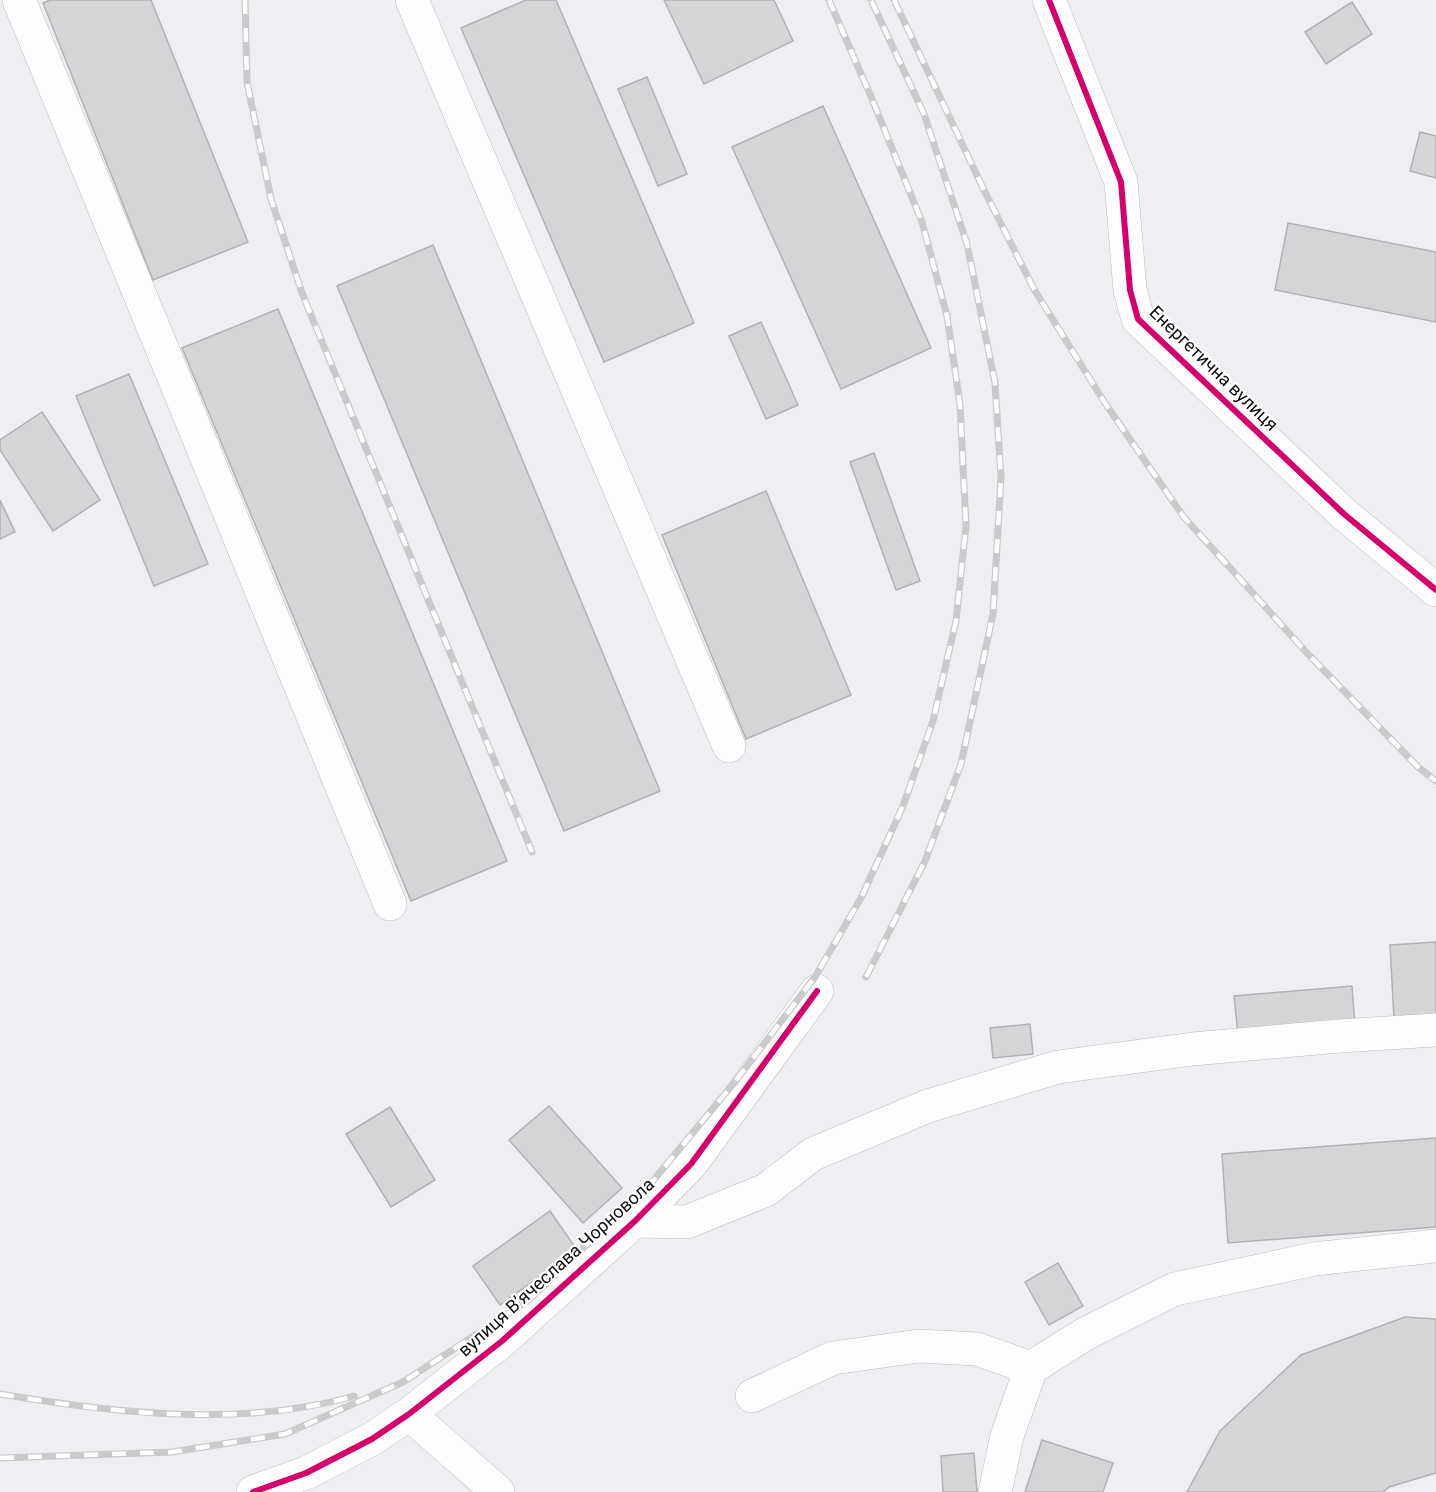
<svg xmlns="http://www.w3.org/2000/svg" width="1436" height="1492" font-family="Roboto,sans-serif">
  <rect width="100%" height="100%" fill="#efeff3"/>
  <g fill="#d6d4d6" stroke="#b2b0b3" stroke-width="1.5">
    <polygon points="50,0 151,0 248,242 153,280 43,3"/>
    <polygon points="526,0 556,0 694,323 604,362 461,28"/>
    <polygon points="664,0 774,0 793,41 704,84"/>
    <polygon points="1352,2 1372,34 1326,64 1305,32"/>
    <polygon points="647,77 687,174 658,186 618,89"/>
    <polygon points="823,106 931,348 841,389 732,147"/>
    <polygon points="1420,132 1436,136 1436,178 1410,171"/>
    <polygon points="1288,223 1436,252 1436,322 1275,290"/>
    <polygon points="433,245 660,791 564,831 337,286"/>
    <polygon points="278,309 507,861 411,901 182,348"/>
    <polygon points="761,322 798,405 766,419 729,336"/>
    <polygon points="129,374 208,564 154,586 76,396"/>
    <polygon points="42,412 100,500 53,531 0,450 0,440"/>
    <polygon points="874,453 920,581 896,590 850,462"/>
    <polygon points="766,491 851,695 746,739 662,535"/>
    <polygon points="0,500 15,532 0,539"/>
    <polygon points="1436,942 1436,1017 1394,1019 1390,945"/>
    <polygon points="1352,986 1355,1025 1238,1034 1234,996"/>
    <polygon points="1030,1024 1033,1054 993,1058 990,1028"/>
    <polygon points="549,1106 622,1188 583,1223 509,1140"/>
    <polygon points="390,1107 435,1180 391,1207 346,1134"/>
    <polygon points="1436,1138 1436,1227 1228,1243 1222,1154"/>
    <polygon points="550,1211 577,1250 500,1305 473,1266"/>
    <polygon points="1058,1263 1083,1306 1049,1325 1025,1282"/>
    <polygon points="1405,1317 1436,1319 1436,1473 1389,1487 1383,1492 1187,1492 1220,1431 1301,1355"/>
    <polygon points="1042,1440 1113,1463 1103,1492 1025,1492"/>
    <polygon points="974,1453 977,1492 943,1492 941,1456"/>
  </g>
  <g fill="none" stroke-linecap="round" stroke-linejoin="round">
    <g stroke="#bcbcbf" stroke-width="34">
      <g id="minor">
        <polyline points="19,0 390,904"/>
        <polyline points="412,0 729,746"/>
        <polyline points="1049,0 1121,182 1130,290 1138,319 1344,514 1436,590"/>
        <polyline points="635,1221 687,1222 766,1190 813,1154 928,1106 1058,1067 1193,1049 1339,1036 1436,1030"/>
        <polyline points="752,1396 833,1358 919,1346 977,1349 1031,1368"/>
        <polyline points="409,1414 498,1492"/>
        <polyline points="253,1492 306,1473 372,1439 409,1414 502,1341 635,1221 691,1164 817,991"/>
        <polyline points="995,1492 1007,1436 1031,1368 1085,1334 1175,1289 1314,1259 1436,1246"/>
      </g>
    </g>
    <use href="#minor" stroke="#fdfdfd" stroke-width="33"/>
    <g stroke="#cacacb" stroke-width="7">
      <g id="rail">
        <polyline points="245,0 247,82 271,199 302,293 532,852"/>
        <polyline points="894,0 983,188 1035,291 1105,403 1183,516 1307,653 1418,767 1436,781"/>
        <polyline points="866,977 925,861 961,764 993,614 1001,478 995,383 967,244 924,114 871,0"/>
        <path d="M 0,1394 C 113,1413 242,1428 354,1396"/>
        <polyline points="0,1458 172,1452 285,1434 403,1382 529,1300 652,1182 734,1083 815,977 861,898 903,806 933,721 956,621 966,526 960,404 947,316 922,222 872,99 829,0"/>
      </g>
    </g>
    <use href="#rail" stroke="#fff" stroke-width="4.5" stroke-dasharray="14" stroke-linecap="butt"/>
    <g stroke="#fff" stroke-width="10">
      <g id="cycleway">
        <polyline points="1049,0 1121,182 1130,290 1138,319 1344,514 1436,590"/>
        <polyline points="253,1492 306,1473 372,1439 409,1414 502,1341 635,1221 691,1164 817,991"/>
      </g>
    </g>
    <use href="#cycleway" stroke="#d6006c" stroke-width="6"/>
  </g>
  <g text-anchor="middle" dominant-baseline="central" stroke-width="4.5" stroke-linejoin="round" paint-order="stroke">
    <g font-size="18" fill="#0e0e11" stroke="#fff">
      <text transform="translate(1214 368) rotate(44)">Енергетична вулиця</text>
      <text transform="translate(556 1267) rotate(-42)">вулиця Вʼячеслава Чорновола</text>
    </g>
  </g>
</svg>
